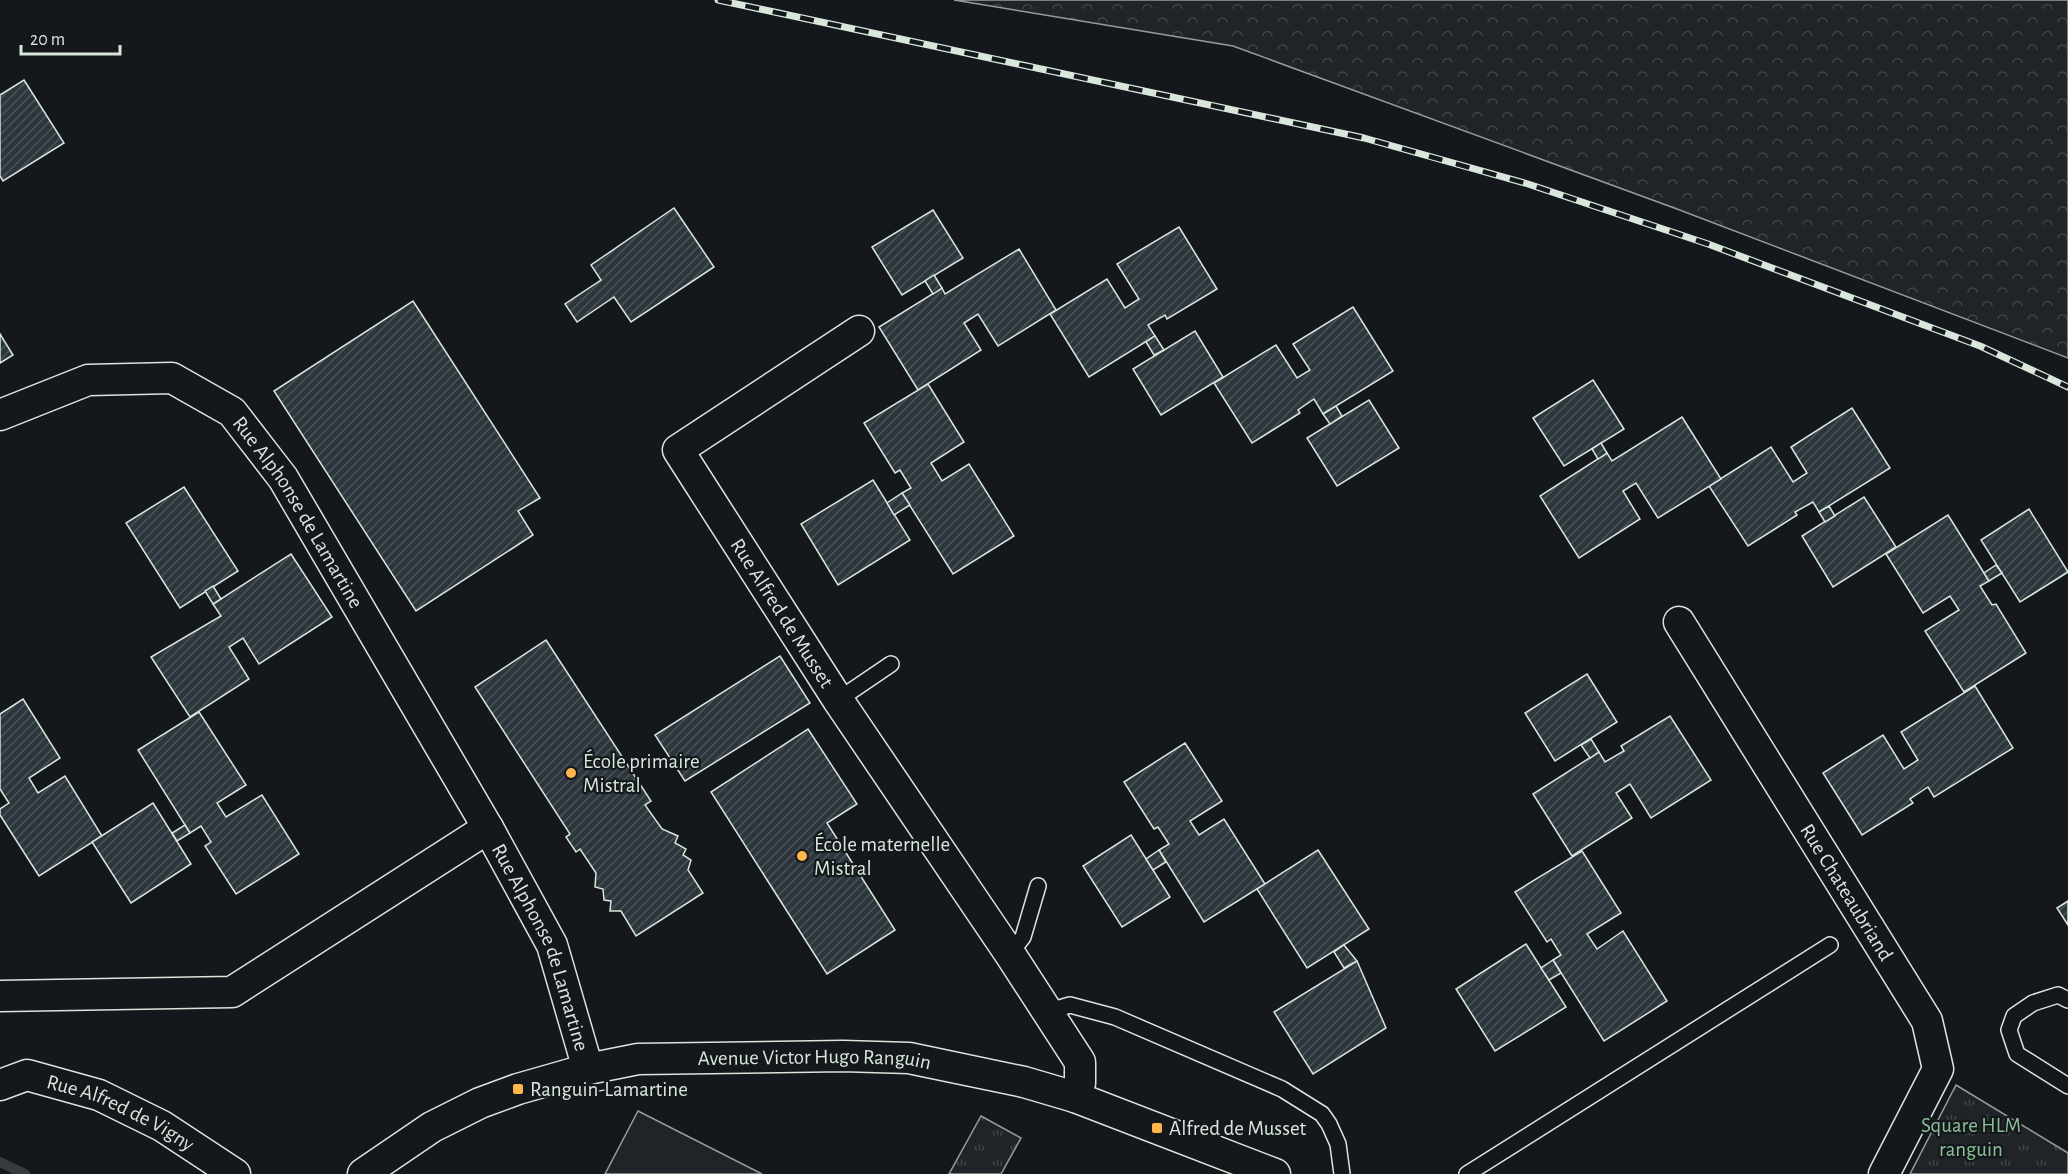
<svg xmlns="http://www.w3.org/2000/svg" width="2068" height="1174" font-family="'Alegreya Sans',sans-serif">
  <defs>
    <pattern id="grass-tufts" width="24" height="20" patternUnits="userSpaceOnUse" patternTransform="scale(1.5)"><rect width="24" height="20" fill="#202428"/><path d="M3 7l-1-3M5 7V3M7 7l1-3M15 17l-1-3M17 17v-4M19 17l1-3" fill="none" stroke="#404447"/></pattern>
    <pattern id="forest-crowns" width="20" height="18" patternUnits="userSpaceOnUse" patternTransform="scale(1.5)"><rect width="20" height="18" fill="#202428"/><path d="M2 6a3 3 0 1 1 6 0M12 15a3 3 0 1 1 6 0" fill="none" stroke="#404447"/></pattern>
    <pattern id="building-hatch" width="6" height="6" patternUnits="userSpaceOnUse" patternTransform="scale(1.5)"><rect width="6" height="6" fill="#2c363c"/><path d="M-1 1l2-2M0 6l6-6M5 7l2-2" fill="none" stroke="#4a5358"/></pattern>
  </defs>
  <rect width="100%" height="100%" fill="#14181c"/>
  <g fill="url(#grass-tufts)" stroke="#939e99" stroke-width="1.5">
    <polygon points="1956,1085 2068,1153 2068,1174 1910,1174"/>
    <polygon points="981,1116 1021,1138 1001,1174 949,1174"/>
  </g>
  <polygon fill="url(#forest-crowns)" stroke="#939e99" stroke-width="1.5" points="954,0 2068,0 2068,358 1677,209 1233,46"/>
  <polygon fill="#202428" stroke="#939e99" stroke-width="1.5" points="638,1111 762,1174 605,1174"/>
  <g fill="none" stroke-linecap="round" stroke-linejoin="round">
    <polyline stroke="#363b3e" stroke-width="10" points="0,1162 25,1174"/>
  </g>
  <g fill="url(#building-hatch)" stroke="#d8e6dc" stroke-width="1.5">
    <polygon points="24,80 64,143 3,181 0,176 0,95"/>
    <polygon points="674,208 714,267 631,322 614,297 577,322 565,304 601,280 591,265"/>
    <polygon points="933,210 963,258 902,295 872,247"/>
    <polygon points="1179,227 1217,289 1167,319 1165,315 1148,325 1155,336 1089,377 1050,314 1107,279 1125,308 1139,299 1117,264"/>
    <polygon points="1019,249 1056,310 998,346 978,314 964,323 981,350 918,390 879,327 942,288 945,294"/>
    <polygon points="934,275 942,288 933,294 925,281"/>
    <polygon points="413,301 540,498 518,511 533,535 416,611 274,391"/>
    <polygon points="1353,307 1393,371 1323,414 1314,399 1298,410 1300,413 1252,443 1214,383 1276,345 1297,378 1310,370 1293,344"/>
    <polygon points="1195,331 1223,377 1161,415 1133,369"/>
    <polygon points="0,334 13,355 0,363"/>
    <polygon points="1155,336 1164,350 1154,355 1146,342"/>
    <polygon points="1593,380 1624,429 1564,466 1533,418"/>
    <polygon points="928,384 964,442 931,463 942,481 969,464 1014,536 953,574 902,493 911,488 900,470 895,473 864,423"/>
    <polygon points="1369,400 1399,448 1337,486 1307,438"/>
    <polygon points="1336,406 1342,416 1330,424 1323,414"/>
    <polygon points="1852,408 1890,468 1819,512 1813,502 1795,512 1797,515 1748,546 1709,486 1771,447 1793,482 1807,473 1791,447"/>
    <polygon points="1682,417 1721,479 1658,518 1636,483 1623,491 1640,519 1579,558 1540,496 1607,453 1612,461"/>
    <polygon points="1601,443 1607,453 1598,459 1592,449"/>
    <polygon points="873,480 910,540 838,585 801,524"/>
    <polygon points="184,487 238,571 180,608 126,523"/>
    <polygon points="902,493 910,505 894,515 887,503"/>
    <polygon points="1864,497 1896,547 1833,587 1802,536"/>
    <polygon points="1829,506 1835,516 1825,522 1819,512"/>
    <polygon points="2029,509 2068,572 2020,602 1981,540"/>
    <polygon points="1948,515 1989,581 1980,586 1992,605 1996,604 2026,653 1964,692 1925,631 1959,610 1950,596 1923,613 1886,554"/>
    <polygon points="291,554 332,617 259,664 243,638 229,647 249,679 190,717 151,657 221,616 213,604"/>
    <polygon points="1996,565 2002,573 1989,581 1984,573"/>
    <polygon points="213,586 221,599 213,604 205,591"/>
    <polygon points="546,640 651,801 645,805 662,829 678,836 675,843 686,849 683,855 691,860 688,870 703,893 636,936 621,911 610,911 611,901 604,900 603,889 595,887 596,873 580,849 576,852 566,837 570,834 475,687"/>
    <polygon points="780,656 810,703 685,781 655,735"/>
    <polygon points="1587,674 1617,722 1555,761 1525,713"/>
    <polygon points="1975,686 2013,748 1934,797 1928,787 1910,799 1913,803 1862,835 1823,773 1883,735 1904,769 1918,760 1901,732"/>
    <polygon points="23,699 60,758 29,778 38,793 65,776 102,836 39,876 0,815 0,809 9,803 0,789 0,714"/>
    <polygon points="199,712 246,785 217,803 226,817 262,795 299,854 236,894 205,846 211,842 201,826 190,833 138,750"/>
    <polygon points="1670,716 1711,780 1651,818 1630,784 1616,793 1632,818 1572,856 1533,794 1599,752 1605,762 1624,751 1621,746"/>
    <polygon points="808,729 857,804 827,823 895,930 827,974 711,792"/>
    <polygon points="1591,739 1599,752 1590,758 1581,745"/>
    <polygon points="1185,743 1222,801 1190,821 1199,835 1224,819 1265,884 1204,922 1159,850 1169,844 1158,827 1154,829 1124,782"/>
    <polygon points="153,803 191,864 131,903 92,842"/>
    <polygon points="185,825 190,833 177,841 172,833"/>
    <polygon points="1131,835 1170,897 1122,927 1083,866"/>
    <polygon points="1159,850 1166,862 1153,870 1146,859"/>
    <polygon points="1318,850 1369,929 1307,968 1257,889"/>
    <polygon points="1582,851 1621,913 1587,934 1597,949 1623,931 1667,1001 1604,1041 1553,960 1561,955 1551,939 1547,942 1515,892"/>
    <polygon points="2068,901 2068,925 2057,908"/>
    <polygon points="1526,944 1566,1007 1495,1051 1456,989"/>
    <polygon points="1344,945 1357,961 1344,968 1334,952"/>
    <polygon points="1553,960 1561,973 1549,980 1541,968"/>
    <polygon points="1357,961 1386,1028 1313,1074 1274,1012"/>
  </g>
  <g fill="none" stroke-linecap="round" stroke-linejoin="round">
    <g stroke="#d8e6dc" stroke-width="18">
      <g id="lane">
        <polyline points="838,700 891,664"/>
        <polyline points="1010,954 1023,937 1038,886"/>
        <polyline points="2068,1000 2058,995 2033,1003 2014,1016 2009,1030 2017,1054 2068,1086"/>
        <polyline points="1046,1012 1070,1005 1115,1017 1282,1089 1322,1114 1329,1124 1338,1144 1342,1174"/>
        <polyline points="1467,1174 1830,945"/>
      </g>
    </g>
    <g stroke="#d8e6dc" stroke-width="33">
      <g id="street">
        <path id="s1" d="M 859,331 L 678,450 L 838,700 L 1010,954 L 1080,1062 L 1080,1083 L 1075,1097"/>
        <path id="s2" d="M 0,415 L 88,380 L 172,378 L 232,412 L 283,478 L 488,828 L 552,945 L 588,1069"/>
        <path id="s3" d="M 1679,622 L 1927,1021 L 1938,1069 L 1884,1174"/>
        <polyline points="0,996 232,992 488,828"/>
        <path id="s4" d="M 0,1085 L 27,1075 L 99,1095 L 162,1126 L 235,1174"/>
        <path id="s5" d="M 363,1174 L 432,1127 L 480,1103 L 518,1089 L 588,1069 L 638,1059 L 843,1056 L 909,1058 L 1024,1082 L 1075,1097 L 1275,1174"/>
      </g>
    </g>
    <use href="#lane" stroke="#14181c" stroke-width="15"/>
    <use href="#street" stroke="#14181c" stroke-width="30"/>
    <g stroke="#d8e6dc" stroke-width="7">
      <polyline id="rail" points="718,0 1364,138 1528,184 1708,244 1980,346 2068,387"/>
    </g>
    <use href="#rail" stroke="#14181c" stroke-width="4.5" stroke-dasharray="14" stroke-linecap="butt"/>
  </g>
  <g fill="#ffb74d" stroke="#14181c" stroke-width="2">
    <circle cx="571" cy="773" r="6"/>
    <circle cx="802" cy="856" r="6"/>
    <rect x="512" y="1083" width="12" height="12" rx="3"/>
    <rect x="1151" y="1122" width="12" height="12" rx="3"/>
  </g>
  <g text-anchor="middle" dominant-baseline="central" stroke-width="4.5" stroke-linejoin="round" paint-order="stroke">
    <g font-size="21" fill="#d8e6dc" stroke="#14181c">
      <text stroke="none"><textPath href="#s2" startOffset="368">Rue Alphonse de Lamartine</textPath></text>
      <text stroke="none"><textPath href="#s1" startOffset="410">Rue Alfred de Musset</textPath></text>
      <text stroke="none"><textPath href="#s3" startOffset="318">Rue Chateaubriand</textPath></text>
      <text stroke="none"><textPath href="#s2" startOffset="868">Rue Alphonse de Lamartine</textPath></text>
      <text stroke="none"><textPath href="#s5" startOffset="478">Avenue Victor Hugo Ranguin</textPath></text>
      <text stroke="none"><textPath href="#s4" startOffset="130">Rue Alfred de Vigny</textPath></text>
    </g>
    <g font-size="21" fill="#d8e6dc" stroke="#14181c" text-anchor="start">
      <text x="583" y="761">École primaire<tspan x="583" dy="24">Mistral</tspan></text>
      <text x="814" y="844">École maternelle<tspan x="814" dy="24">Mistral</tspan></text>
      <text x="530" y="1089">Ranguin-Lamartine</text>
      <text x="1169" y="1128">Alfred de Musset</text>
    </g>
    <g font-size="21" fill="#8ac095" stroke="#14181c">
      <text x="1971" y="1125">Square HLM<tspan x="1971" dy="24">ranguin</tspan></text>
    </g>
  </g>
  <path d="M21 45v9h99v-9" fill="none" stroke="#d8e6dc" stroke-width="3"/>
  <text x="30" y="45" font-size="18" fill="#d8e6dc" stroke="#14181c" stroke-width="4.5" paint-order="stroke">20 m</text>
</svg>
